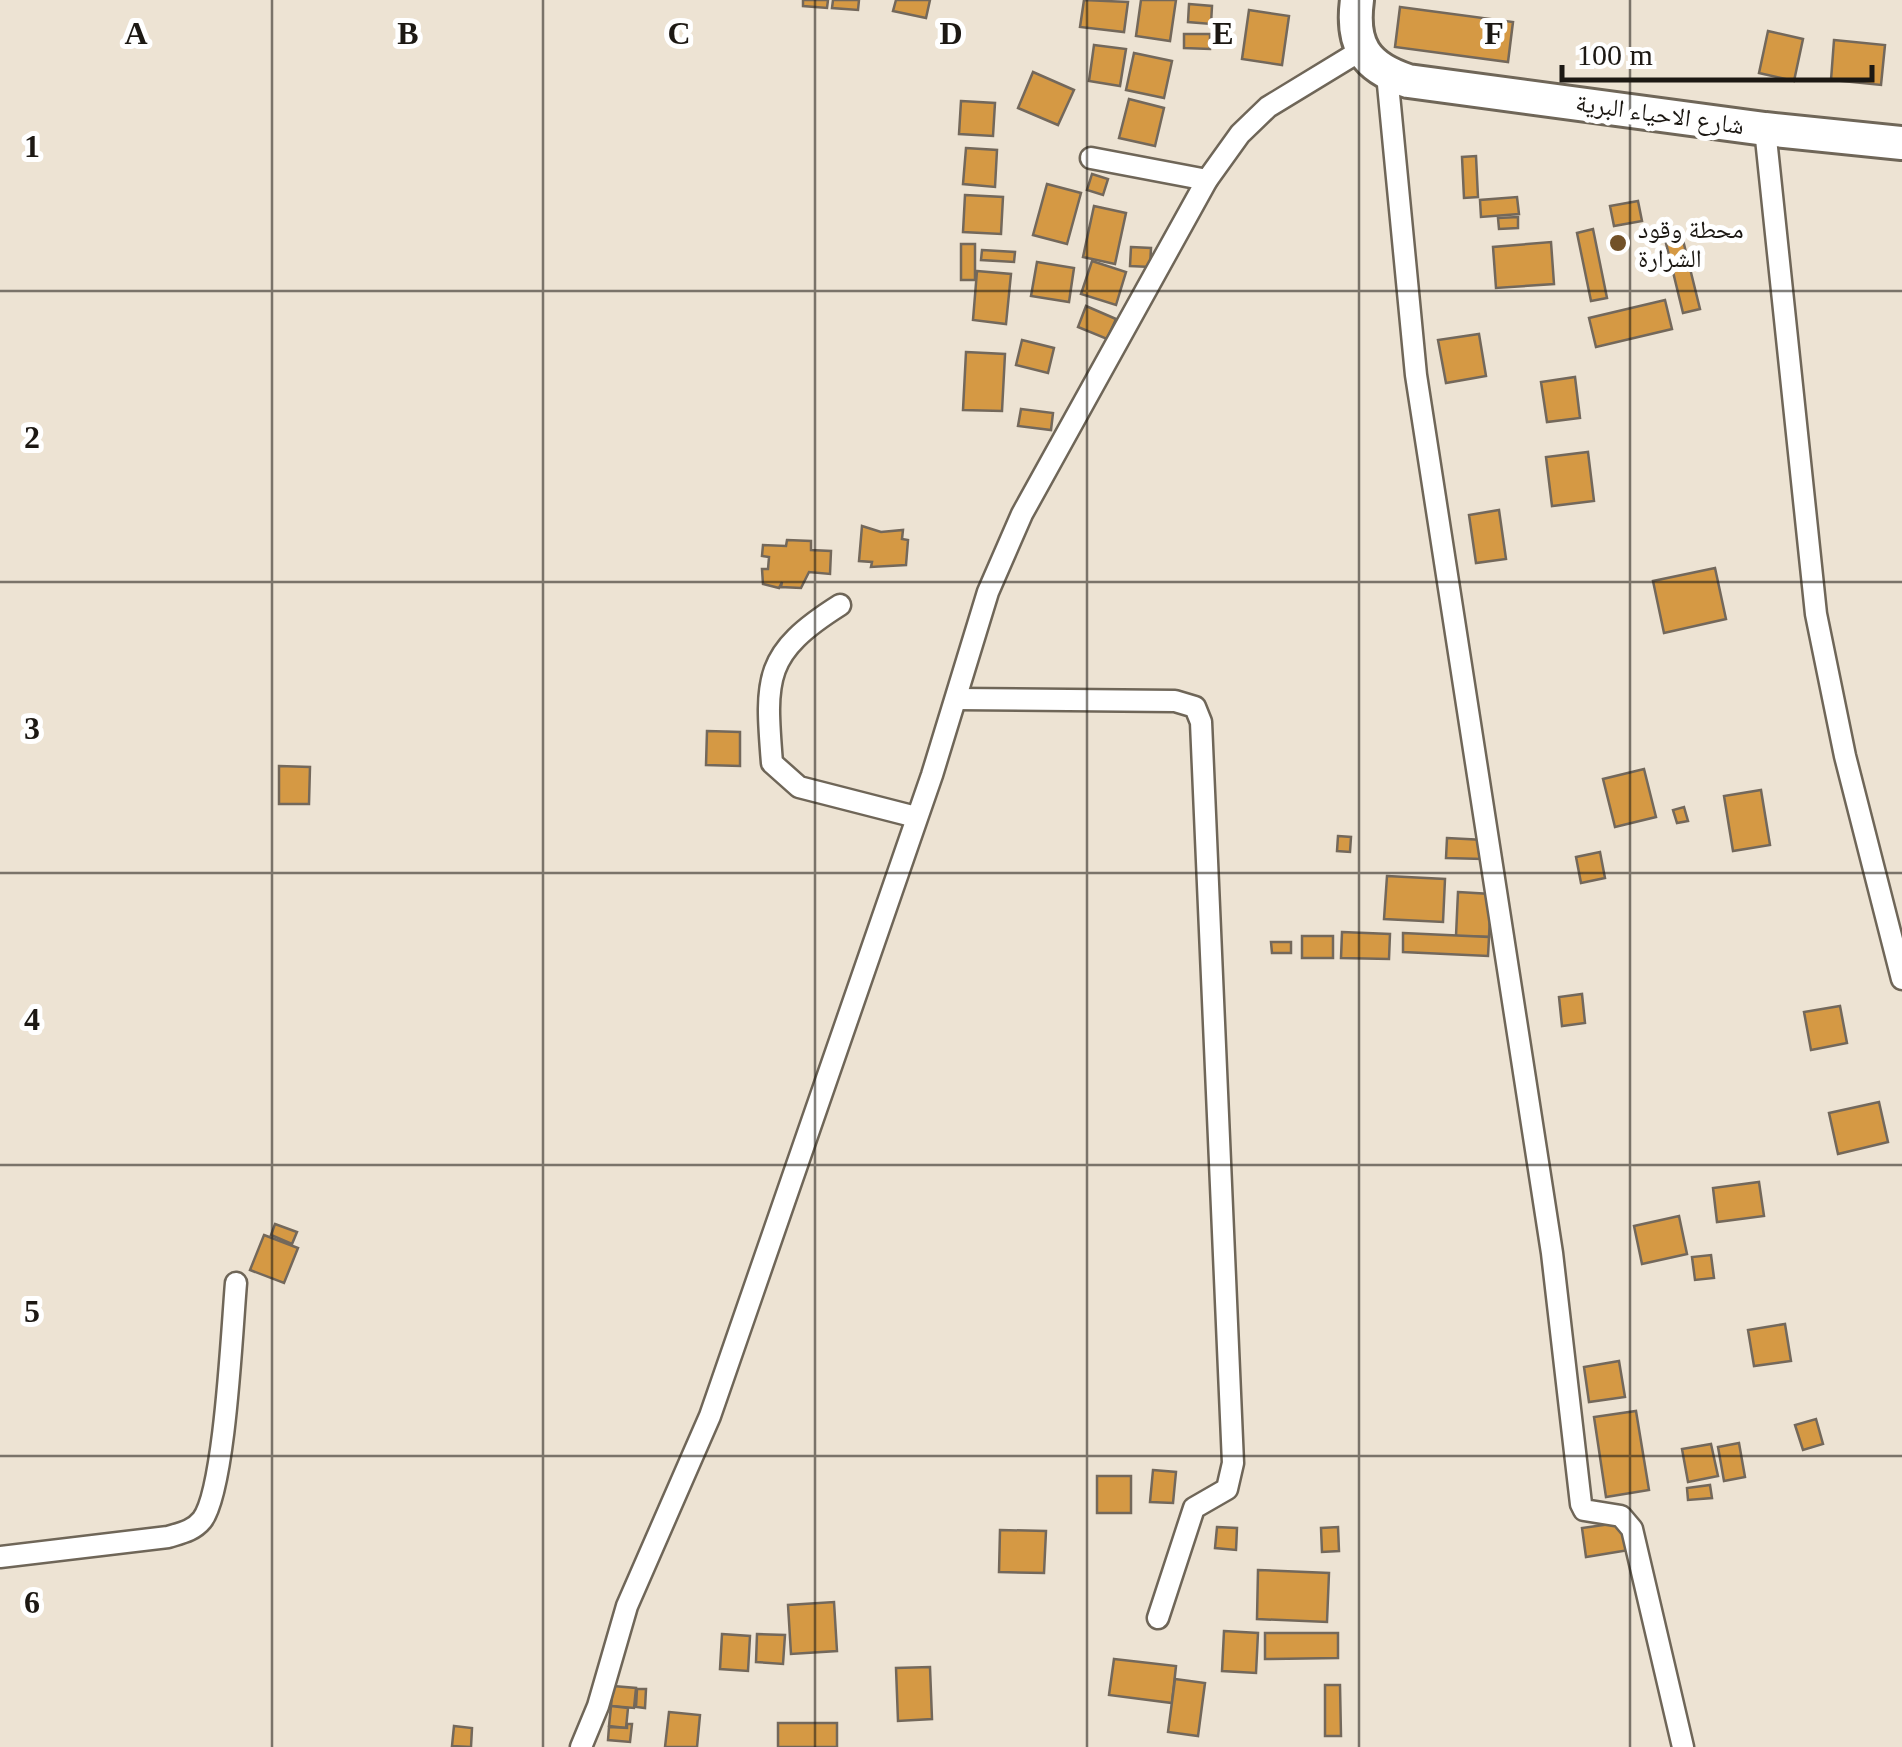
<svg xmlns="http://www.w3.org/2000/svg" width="1902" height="1747" font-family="'Times New Roman','Noto Naskh Arabic',serif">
  <rect width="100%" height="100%" fill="#ede3d3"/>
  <g fill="#d59944" stroke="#73685b" stroke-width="2.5">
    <polygon points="803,0 828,0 827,8 803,6"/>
    <polygon points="833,0 859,0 858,10 832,8"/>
    <polygon points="896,0 930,0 926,18 893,11"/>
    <polygon points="1084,0 1128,2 1124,32 1080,27"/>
    <polygon points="1141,0 1176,0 1170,41 1136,36"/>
    <polygon points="1189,4 1212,6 1211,24 1188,22"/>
    <polygon points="1400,7 1513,22 1508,62 1395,47"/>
    <polygon points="1249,10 1289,16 1282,65 1242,59"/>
    <polygon points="1768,31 1803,39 1794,81 1759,73"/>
    <polygon points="1184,34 1210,34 1210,49 1184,48"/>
    <polygon points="1834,40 1885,45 1881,85 1831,80"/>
    <polygon points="1094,45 1126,49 1120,86 1089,81"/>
    <polygon points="1134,53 1172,61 1164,98 1126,90"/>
    <polygon points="1033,72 1074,90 1058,125 1018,108"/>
    <polygon points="1129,99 1164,108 1155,146 1119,138"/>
    <polygon points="961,101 995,103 993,136 959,134"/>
    <polygon points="966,148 997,150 995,187 963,184"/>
    <polygon points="1476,156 1478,197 1464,198 1462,157"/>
    <polygon points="1092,174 1108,179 1103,195 1087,190"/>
    <polygon points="1047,184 1081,193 1067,244 1033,235"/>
    <polygon points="965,195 1003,197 1001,234 963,232"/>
    <polygon points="1517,197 1519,214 1481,217 1480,200"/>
    <polygon points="1638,201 1642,221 1614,226 1610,206"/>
    <polygon points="1094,206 1126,213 1115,264 1083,257"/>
    <polygon points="1518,217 1518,228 1499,229 1498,218"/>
    <polygon points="1593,229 1607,298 1591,301 1577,233"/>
    <polygon points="1681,232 1700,309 1683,313 1664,235"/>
    <polygon points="1551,242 1554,284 1496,288 1493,247"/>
    <rect x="961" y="244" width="14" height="36"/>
    <polygon points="1131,247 1151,248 1150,267 1130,266"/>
    <polygon points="982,250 1015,252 1014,262 981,260"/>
    <polygon points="1092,261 1126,272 1116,305 1081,294"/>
    <polygon points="1037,262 1074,268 1069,302 1031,296"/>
    <polygon points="977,271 1011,274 1006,324 973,320"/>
    <polygon points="1665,300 1672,329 1596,347 1589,318"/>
    <polygon points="1086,306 1116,319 1107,339 1078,327"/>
    <polygon points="1479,334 1486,376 1446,383 1438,340"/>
    <polygon points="1022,340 1054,348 1048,373 1016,365"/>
    <polygon points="966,352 1005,354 1002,411 963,410"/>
    <polygon points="1575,377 1580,418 1547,422 1541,382"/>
    <polygon points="1021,409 1053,413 1051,430 1018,426"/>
    <polygon points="1588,452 1594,501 1552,506 1546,457"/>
    <polygon points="1499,510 1506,559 1476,563 1469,515"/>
    <polygon points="862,526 881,532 903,530 902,539 908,540 906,565 871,567 872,562 859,561"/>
    <polygon points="787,540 811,541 811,550 831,551 830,574 809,572 801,588 781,587 782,582 779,588 763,584 762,569 768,569 769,557 762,556 763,545 786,546"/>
    <polygon points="1715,568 1726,619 1664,633 1653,581"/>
    <polygon points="707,731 740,732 740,766 706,765"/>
    <polygon points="279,766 310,767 309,804 279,804"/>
    <polygon points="1644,769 1656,817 1615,827 1603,779"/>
    <polygon points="1761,790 1770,845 1733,851 1724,796"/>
    <polygon points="1684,807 1688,821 1677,823 1673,810"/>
    <polygon points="1338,836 1351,837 1350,852 1337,851"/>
    <polygon points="1447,838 1484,840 1483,859 1446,858"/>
    <polygon points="1600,852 1605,878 1581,883 1576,857"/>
    <polygon points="1387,876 1445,879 1443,922 1384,919"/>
    <polygon points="1458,892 1491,894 1489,937 1456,936"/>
    <polygon points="1342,932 1390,934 1389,959 1341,958"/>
    <polygon points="1403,933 1489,937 1488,956 1403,952"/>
    <rect x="1302" y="936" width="31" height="22"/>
    <polygon points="1271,942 1291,942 1291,953 1272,953"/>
    <polygon points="1582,994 1585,1023 1562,1026 1559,997"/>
    <polygon points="1840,1006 1847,1043 1811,1050 1804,1012"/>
    <polygon points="1879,1102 1888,1142 1838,1154 1829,1113"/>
    <polygon points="1759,1182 1764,1216 1717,1222 1713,1188"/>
    <polygon points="1679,1216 1687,1254 1642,1264 1634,1226"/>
    <polygon points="275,1224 297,1232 292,1244 271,1235"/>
    <polygon points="264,1235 298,1248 284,1283 250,1270"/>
    <polygon points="1711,1255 1714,1278 1695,1280 1692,1257"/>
    <polygon points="1785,1324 1791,1361 1754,1366 1748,1330"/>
    <polygon points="1619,1361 1625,1397 1589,1402 1584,1367"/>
    <polygon points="1636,1411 1649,1490 1606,1497 1594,1417"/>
    <polygon points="1816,1419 1823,1444 1803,1450 1795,1425"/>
    <polygon points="1739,1443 1745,1477 1724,1481 1718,1447"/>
    <polygon points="1711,1444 1718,1476 1688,1482 1682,1449"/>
    <polygon points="1153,1470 1176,1472 1173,1503 1150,1502"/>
    <rect x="1097" y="1476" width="34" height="37"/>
    <polygon points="1710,1485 1712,1498 1688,1500 1687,1488"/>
    <polygon points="1625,1522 1629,1550 1586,1557 1582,1528"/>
    <polygon points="1217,1527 1237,1528 1236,1550 1215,1548"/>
    <polygon points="1338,1527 1339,1551 1322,1552 1321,1528"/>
    <polygon points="1000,1530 1046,1531 1044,1573 999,1572"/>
    <polygon points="1258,1570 1329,1573 1327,1622 1257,1619"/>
    <polygon points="834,1602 837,1651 791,1654 788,1605"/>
    <polygon points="1224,1631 1258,1633 1256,1673 1222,1671"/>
    <polygon points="1265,1633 1338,1633 1338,1658 1265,1659"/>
    <polygon points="722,1634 750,1636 748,1671 720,1669"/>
    <polygon points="757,1634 785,1635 783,1664 756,1662"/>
    <polygon points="1114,1659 1176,1666 1172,1703 1109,1695"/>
    <polygon points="930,1667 932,1719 898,1721 896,1668"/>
    <polygon points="1175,1679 1205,1683 1198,1736 1168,1732"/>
    <polygon points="1325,1685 1340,1685 1341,1736 1325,1736"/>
    <polygon points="613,1686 636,1688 634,1708 611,1706"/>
    <polygon points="637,1689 646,1689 645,1708 636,1707"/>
    <polygon points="611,1706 628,1708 626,1728 609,1726"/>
    <polygon points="669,1712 700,1715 697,1747 665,1747"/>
    <rect x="778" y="1723" width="59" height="24"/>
    <polygon points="627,1724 632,1724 630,1742 608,1740 609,1727 627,1728"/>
    <polygon points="454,1726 472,1728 471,1747 452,1746"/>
  </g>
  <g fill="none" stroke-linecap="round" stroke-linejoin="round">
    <g stroke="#6f6658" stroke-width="25">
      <g id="street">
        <polyline points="1387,74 1416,375 1552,1253 1581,1504 1584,1510 1621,1516 1632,1529 1683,1747"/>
        <polyline points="1765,129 1816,614 1845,756 1902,979"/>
        <polyline points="1091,158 1207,180"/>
        <path d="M 840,605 C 764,653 765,677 772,763 L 799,787 L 916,817"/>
        <polyline points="956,699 1175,701 1195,707 1201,722 1233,1463 1227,1489 1194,1508 1158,1618"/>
        <path d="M 0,1557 L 168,1537 C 181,1533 193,1531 202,1520 C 225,1490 232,1328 236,1283"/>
        <polyline points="581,1747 598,1706 627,1606 710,1416 932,775 988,592 1022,514 1207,180 1240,134 1268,107 1360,51"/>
      </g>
    </g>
    <g stroke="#6f6658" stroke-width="38">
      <path id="primary" d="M 1357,0 C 1351,45 1365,67 1408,81 L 1765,129 L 1902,143"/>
    </g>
    <use href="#street" stroke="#fff" stroke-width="20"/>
    <use href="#primary" stroke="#fff" stroke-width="32"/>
  </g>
  <path fill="none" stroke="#1c1813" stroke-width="2.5" stroke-opacity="0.55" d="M 272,0 L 272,1747M 543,0 L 543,1747M 815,0 L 815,1747M 1087,0 L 1087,1747M 1359,0 L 1359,1747M 1630,0 L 1630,1747M 0,291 L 1902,291M 0,582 L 1902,582M 0,873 L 1902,873M 0,1165 L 1902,1165M 0,1456 L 1902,1456"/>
  <circle fill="#725128" stroke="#fff" stroke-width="4" cx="1618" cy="243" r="10"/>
  <g text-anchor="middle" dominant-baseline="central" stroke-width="10" stroke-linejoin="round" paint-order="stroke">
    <g font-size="25" fill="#1c1813" stroke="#fff">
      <text transform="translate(1660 114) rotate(8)">شارع الاحياء البرية</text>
    </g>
    <g font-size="25" fill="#1c1813" stroke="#fff" text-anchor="start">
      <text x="1638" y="229">محطة وقود<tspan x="1638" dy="29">الشرارة</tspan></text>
    </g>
  </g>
  <g font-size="32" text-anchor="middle" font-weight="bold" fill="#1c1813" stroke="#fff" stroke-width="10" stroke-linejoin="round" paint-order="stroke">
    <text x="136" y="44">A</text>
    <text x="408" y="44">B</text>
    <text x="679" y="44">C</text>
    <text x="951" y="44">D</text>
    <text x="1223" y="44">E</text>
    <text x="1494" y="44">F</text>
    <text x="32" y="157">1</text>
    <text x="32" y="448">2</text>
    <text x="32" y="739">3</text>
    <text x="32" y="1030">4</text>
    <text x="32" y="1322">5</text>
    <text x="32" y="1613">6</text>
  </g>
  <path d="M1562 65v15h310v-15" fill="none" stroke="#1c1813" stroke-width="5"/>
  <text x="1577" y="65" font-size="30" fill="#1c1813" stroke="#ffffff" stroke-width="8" paint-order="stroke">100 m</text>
</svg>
